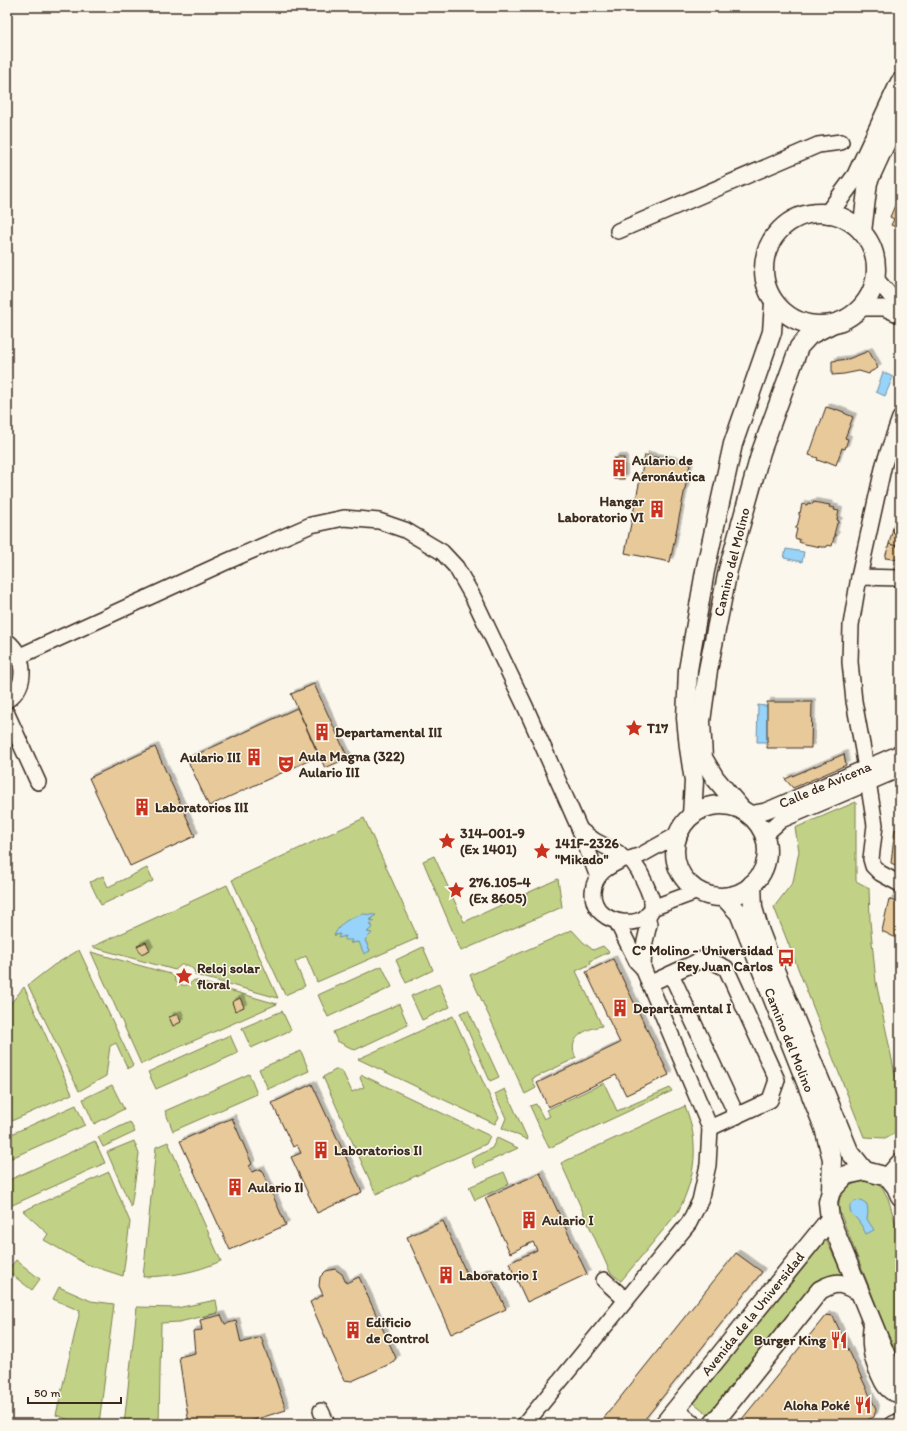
<svg xmlns="http://www.w3.org/2000/svg" width="907" height="1431" font-family="Itim,sans-serif">
  <defs>
    <filter id="shadow"><feDropShadow dx="3.5" dy="-3.5" stdDeviation="0" flood-color="#0004"/></filter>
  </defs>
  <rect width="100%" height="100%" fill="#fbf7ec"/>
  <filter id="ink" filterUnits="userSpaceOnUse"><feTurbulence type="fractalNoise" baseFrequency=".025" numOctaves="2"/><feDisplacementMap in="SourceGraphic" scale="8" xChannelSelector="R" yChannelSelector="G"/><feConvolveMatrix kernelMatrix="1 2 1 2 8 2 1 2 1" color-interpolation-filters="sRGB"/></filter>
  <g filter="url(#ink)">
    <g fill="#c1d286" stroke="#7e7e52" fill-rule="evenodd">
      <polygon points="856,802 856,881 869,888 870,921 876,982 895,1074 900,1089 900,1126 895,1133 885,1138 864,1137 774,907 793,882 799,851 795,828"/>
      <path d="M 364,818 L 418,938 L 317,982 L 306,956 L 295,962 L 305,986 L 285,995 L 232,880 ZM 375,916 L 370,921 L 374,921 L 369,925 L 373,926 L 367,932 L 371,933 L 365,940 L 370,951 L 359,942 L 351,943 L 352,939 L 344,939 L 346,936 L 339,937 L 341,934 L 334,935 Z"/>
      <polygon points="434,856 464,922 558,879 562,907 461,951 423,861"/>
      <polygon points="147,868 153,881 101,905 90,882 103,876 108,887"/>
      <polygon points="227,885 278,998 195,975 194,970 188,965 181,965 175,970 92,947"/>
      <path d="M 572,930 L 583,942 L 593,950 L 603,946 L 609,952 L 590,961 L 591,964 L 576,971 L 602,1026 C 585,1029 566,1038 576,1058 L 532,1079 L 536,1088 L 525,1094 L 470,975 Z"/>
      <polygon points="423,947 433,970 406,983 396,960"/>
      <polygon points="79,950 133,1065 128,1069 116,1043 110,1046 106,1076 79,1091 28,985 54,965"/>
      <path d="M 91,952 L 174,975 L 175,981 C 183,987 187,987 194,980 L 277,1004 L 141,1064 Z"/>
      <polygon points="382,966 392,987 328,1017 318,995"/>
      <polygon points="439,984 450,1007 422,1020 411,996"/>
      <polygon points="24,987 72,1094 7,1123 7,1009 11,1003"/>
      <polygon points="399,1004 408,1025 355,1050 337,1041 333,1032"/>
      <polygon points="468,1010 499,1077 490,1081 460,1013"/>
      <polygon points="282,1011 291,1030 251,1048 242,1028"/>
      <polygon points="453,1016 499,1117 495,1124 358,1059"/>
      <polygon points="230,1035 238,1053 156,1089 148,1072"/>
      <polygon points="301,1051 309,1071 268,1089 259,1069"/>
      <polygon points="337,1069 343,1073 352,1092 364,1087 360,1078 362,1075 490,1136 486,1144 376,1194 323,1077"/>
      <polygon points="249,1074 257,1094 173,1131 165,1111"/>
      <polygon points="604,1083 617,1111 670,1088 672,1091 549,1148 530,1106 536,1104 544,1119 550,1116 546,1110"/>
      <polygon points="112,1085 124,1109 94,1124 83,1099"/>
      <polygon points="505,1089 528,1140 502,1128 506,1118 495,1094"/>
      <polygon points="76,1105 85,1125 7,1160 7,1136"/>
      <path d="M 685,1106 C 700,1143 696,1176 678,1212 L 621,1281 L 610,1272 L 561,1163 Z"/>
      <polygon points="130,1122 135,1132 103,1147 98,1137"/>
      <polygon points="497,1138 518,1148 475,1168 471,1159 492,1148"/>
      <polygon points="95,1141 105,1163 8,1207 7,1205 7,1181"/>
      <polygon points="134,1141 139,1154 131,1207 107,1152"/>
      <path d="M 168,1142 L 221,1261 C 194,1273 172,1276 143,1277 L 156,1147 Z"/>
      <polygon points="109,1172 130,1222 123,1276 86,1264 44,1240 48,1234 23,1211"/>
      <polygon points="504,1172 509,1184 475,1200 469,1187"/>
      <path d="M 864,1181 L 875,1182 L 883,1189 L 888,1198 L 900,1238 L 900,1366 L 839,1210 C 837,1192 848,1184 864,1181 Z"/>
      <polygon points="826,1240 842,1273 813,1291 710,1416 694,1403"/>
      <polygon points="16,1260 40,1279 32,1290 7,1271"/>
      <polygon points="59,1287 91,1301 114,1304 99,1424 77,1423 56,1415 80,1311 53,1299"/>
      <polygon points="216,1300 218,1313 179,1322 161,1323 159,1424 124,1424 137,1307 177,1308"/>
    </g>
    <g fill="#98d3f9" stroke="#738fa1">
      <polygon points="883,372 893,377 885,396 876,392"/>
      <polygon points="786,549 804,552 802,562 784,558"/>
      <polygon points="758,705 773,707 773,742 757,742"/>
      <path d="M 363,914 L 376,915 L 370,920 L 375,921 L 369,925 L 373,927 L 367,932 L 372,933 L 365,940 L 370,951 L 364,954 L 359,942 L 350,943 L 352,940 L 344,940 L 346,936 L 338,938 L 340,934 L 334,935 C 342,921 348,919 363,914 Z"/>
      <path d="M 861,1200 L 867,1204 L 868,1212 L 867,1219 L 874,1230 L 866,1234 C 864,1230 862,1226 859,1222 C 855,1215 849,1216 850,1205 L 856,1201 Z"/>
    </g>
    <g fill="#e7c99a" stroke="#3b2a1e" filter="url(#shadow)">
      <polygon points="896,203 900,204 900,229 891,225 894,219 890,217"/>
      <polygon points="869,351 878,368 870,372 869,374 859,371 844,374 832,375 832,361 848,359"/>
      <polygon points="826,407 836,410 836,409 844,412 844,413 853,417 845,438 848,439 845,449 842,448 836,465 826,461 826,463 817,460 818,458 809,455"/>
      <polygon points="645,455 690,464 670,562 625,553"/>
      <rect x="614" y="458" width="10" height="21"/>
      <polygon points="813,502 830,505 829,507 835,508 834,510 839,511 837,520 839,521 838,523 837,523 834,535 836,535 835,537 834,537 832,546 827,545 827,547 821,547 805,544 799,542 800,540 795,538 797,529 796,529 796,527 797,527 800,515 799,515 799,512 800,513 802,504 807,505 808,503 813,504"/>
      <polygon points="900,505 900,532 892,531"/>
      <polygon points="892,532 900,533 900,547 889,544"/>
      <polygon points="889,544 900,547 900,560 885,558"/>
      <polygon points="314,684 348,758 325,768 291,694"/>
      <polygon points="767,702 812,702 811,748 767,748"/>
      <polygon points="297,708 319,756 209,806 187,759"/>
      <polygon points="155,747 195,836 130,866 89,778"/>
      <polygon points="844,754 846,765 793,788 785,779"/>
      <polygon points="895,829 900,832 900,867 891,863"/>
      <polygon points="889,899 900,904 900,940 882,931"/>
      <polygon points="146,942 150,950 141,954 137,946"/>
      <polygon points="613,959 669,1075 626,1095 616,1075 548,1107 537,1083 620,1043 586,972"/>
      <polygon points="240,998 244,1007 235,1011 232,1002"/>
      <polygon points="178,1014 181,1022 173,1026 169,1017"/>
      <polygon points="312,1084 362,1192 317,1213 291,1157 301,1153 297,1145 293,1147 272,1103"/>
      <polygon points="232,1118 252,1164 249,1166 252,1172 261,1169 286,1225 230,1250 180,1141"/>
      <polygon points="540,1173 587,1274 527,1302 509,1263 537,1250 533,1242 510,1253 485,1198"/>
      <polygon points="443,1221 469,1279 488,1271 506,1309 451,1334 407,1237"/>
      <polygon points="736,1253 762,1272 697,1354 641,1424 599,1424"/>
      <polygon points="335,1269 342,1274 346,1283 359,1277 396,1358 392,1363 352,1381 344,1380 310,1302 323,1295 319,1286 320,1277 326,1271"/>
      <polygon points="221,1315 225,1324 236,1321 241,1343 261,1337 286,1410 241,1424 189,1424 179,1357 195,1353 193,1331 202,1330 200,1320"/>
      <polygon points="826,1315 833,1316 876,1409 874,1417 857,1424 738,1424"/>
    </g>
    <g fill="none" stroke-linecap="round" stroke-linejoin="round">
      <g stroke="#3b2a1e" stroke-width="18">
        <g id="minor">
          <polyline points="618,231 818,145 841,142"/>
          <polyline points="876,279 889,294 900,302"/>
          <polyline points="862,308 884,308 900,315"/>
          <polyline points="900,418 884,464 859,577 851,625 850,662 854,701 863,750 875,825 871,859 873,866 880,873 900,884"/>
          <polyline points="859,577 900,578"/>
          <path d="M 7,641 C 25,656 29,685 7,700"/>
          <polyline points="20,656 228,561 311,525 344,518 379,521 405,530 442,552 456,567 473,597 525,706 580,830 598,877"/>
          <polyline points="7,714 38,782"/>
          <polyline points="749,814 765,811 775,807 900,753"/>
          <polyline points="580,830 595,841 618,853 624,859"/>
          <polyline points="765,841 769,831 781,820 900,769"/>
          <path d="M 624,859 L 630,859 C 639,868 643,879 648,890 C 649,894 652,898 652,902 C 656,931 592,930 593,892 C 594,873 609,866 624,859 Z"/>
          <polyline points="630,859 641,855 677,835"/>
          <polyline points="652,908 698,891"/>
          <polyline points="643,968 644,946 649,924 647,915"/>
          <polyline points="671,974 737,1116"/>
          <polyline points="649,984 705,958 726,968 777,1080 770,1100 710,1128"/>
          <polyline points="604,1280 626,1300"/>
          <path d="M 872,1323 C 868,1343 871,1359 880,1377 C 882,1382 886,1389 891,1392 C 893,1394 897,1394 900,1395"/>
          <polyline points="676,1409 694,1424"/>
          <polyline points="321,1411 327,1424"/>
          <polyline points="525,1424 689,1223 700,1201 708,1165 710,1128 643,968 637,962 617,922"/>
          <polyline points="893,1424 900,1421"/>
        </g>
      </g>
      <g stroke="#3b2a1e" stroke-width="21">
        <g id="major">
          <circle cx="820" cy="269" r="56"/>
          <polyline points="828,214 856,176 900,82"/>
          <polyline points="862,232 868,182 900,112"/>
          <circle cx="721" cy="851" r="46"/>
          <polyline points="742,810 715,778 703,758 701,721 708,670 728,570 761,452 799,347 810,335 830,325"/>
          <polyline points="692,815 694,781 689,748 686,718 688,670 705,571 733,444 772,332 774,303"/>
          <polyline points="752,884 753,908 760,932 772,963 849,1151 865,1171"/>
          <polyline points="724,897 739,913 824,1128 832,1159 831,1191"/>
          <polyline points="888,1177 900,1163"/>
          <polyline points="900,1196 896,1187 888,1177 865,1171 846,1175 831,1191 828,1202 830,1219 900,1390"/>
          <polyline points="664,1424 830,1219"/>
          <path d="M 713,1424 L 820,1290 C 838,1280 841,1283 859,1291"/>
        </g>
      </g>
      <use href="#minor" stroke="#fbf7ec" stroke-width="15"/>
      <use href="#major" stroke="#fbf7ec" stroke-width="18"/>
    </g>
  </g>
  <defs>
    <g id="building-bare" transform="scale(1.38)"><path d="M-4-6H4V6H1V3H-1V6H-4ZM-2.5-4.3h1.7v1.8h-1.7ZM.8-4.3h1.7v1.8H.8ZM-2.5-1h1.7V.8h-1.7ZM.8-1h1.7V.8H.8Z" fill="#c8321e" stroke="#fbf7ec" stroke-width="2.5" paint-order="stroke"/></g>
    <g id="sight-bare" transform="scale(1.38)"><path d="M0-6L1.8-2.2L6-1.7L2.9 1.2L3.7 5.4L0 3.3L-3.7 5.4L-2.9 1.2L-6-1.7L-1.8-2.2Z" fill="#c8321e" stroke="#fbf7ec" stroke-width="2.5" paint-order="stroke"/></g>
    <g id="theatre-bare" transform="scale(1.38)"><path d="M-5-5.5Q0-4 5-5.5V0Q5 5 0 6Q-5 5-5 0ZM-3.3-2.5H-1v1.5H-3.3ZM1-2.5H3.3v1.5H1ZM-2.8 1Q0 5.5 2.8 1Z" fill="#c8321e" stroke="#fbf7ec" stroke-width="2.5" paint-order="stroke"/></g>
    <g id="bus-bare" transform="scale(1.38)"><path d="M-5-6H5V4H4V6H2V4H-2V6H-4V4H-5ZM-3.5-4V0h7V-4ZM-3.5 1.2v1.5H-2V1.2ZM2 1.2v1.5H3.5V1.2Z" fill="#c8321e" stroke="#fbf7ec" stroke-width="2.5" paint-order="stroke"/></g>
    <g id="restaurant-bare" transform="scale(1.38)"><path d="M-5-6h1v4h1v-4h1v4h1v-4h1v5L-1.5 .5V6h-2V.5L-5-1ZM5-6V6H3V1.5H1.5Q1.5-4 5-6Z" fill="#c8321e" stroke="#fbf7ec" stroke-width="2.5" paint-order="stroke"/></g>
  </defs>
  <g fill-rule="evenodd">
    <use href="#building-bare" x="619" y="468"/>
    <use href="#building-bare" x="657" y="509"/>
    <use href="#sight-bare" x="634" y="728"/>
    <use href="#building-bare" x="322" y="732"/>
    <use href="#building-bare" x="254" y="757"/>
    <use href="#theatre-bare" x="286" y="764"/>
    <use href="#building-bare" x="142" y="807"/>
    <use href="#sight-bare" x="447" y="841"/>
    <use href="#sight-bare" x="542" y="851"/>
    <use href="#sight-bare" x="456" y="890"/>
    <use href="#bus-bare" x="786" y="958"/>
    <use href="#sight-bare" x="184" y="976"/>
    <use href="#building-bare" x="620" y="1008"/>
    <use href="#building-bare" x="321" y="1150"/>
    <use href="#building-bare" x="235" y="1187"/>
    <use href="#building-bare" x="529" y="1220"/>
    <use href="#building-bare" x="446" y="1275"/>
    <use href="#building-bare" x="353" y="1330"/>
    <use href="#restaurant-bare" x="839" y="1340"/>
    <use href="#restaurant-bare" x="863" y="1405"/>
  </g>
  <g text-anchor="middle" dominant-baseline="central" stroke-width="3" stroke-linejoin="round" paint-order="stroke">
    <g font-size="14" font-weight="bold" fill="#3b2a1e" stroke="#fbf7ec" text-anchor="start">
      <text x="632" y="460">Aulario de<tspan x="632" dy="16">Aeronáutica</tspan></text>
      <text x="644" y="501" text-anchor="end">Hangar<tspan x="644" dy="16">Laboratorio VI</tspan></text>
      <text x="647" y="728">T17</text>
      <text x="335" y="732">Departamental III</text>
      <text x="299" y="756">Aula Magna (322)<tspan x="299" dy="16">Aulario III</tspan></text>
      <text x="241" y="757" text-anchor="end">Aulario III</text>
      <text x="155" y="807">Laboratorios III</text>
      <text x="460" y="833">314-001-9<tspan x="460" dy="16">(Ex 1401)</tspan></text>
      <text x="555" y="843">141F-2326<tspan x="555" dy="16">"Mikado"</tspan></text>
      <text x="469" y="882">276.105-4<tspan x="469" dy="16">(Ex 8605)</tspan></text>
      <text x="773" y="950" text-anchor="end">Cº Molino - Universidad<tspan x="773" dy="16">Rey Juan Carlos</tspan></text>
      <text x="197" y="968">Reloj solar<tspan x="197" dy="16">floral</tspan></text>
      <text x="633" y="1008">Departamental I</text>
      <text x="334" y="1150">Laboratorios II</text>
      <text x="248" y="1187">Aulario II</text>
      <text x="542" y="1220">Aulario I</text>
      <text x="459" y="1275">Laboratorio I</text>
      <text x="366" y="1322">Edificio<tspan x="366" dy="16">de Control</tspan></text>
      <text x="826" y="1340" text-anchor="end">Burger King</text>
      <text x="850" y="1405" text-anchor="end">Aloha Poké</text>
    </g>
    <g font-size="14" fill="#3b2a1e" stroke="#fbf7ec">
      <text transform="translate(732 562) rotate(-76)">Camino del Molino</text>
      <text transform="translate(825 785) rotate(-23)">Calle de Avicena</text>
      <text transform="translate(789 1040) rotate(68)">Camino del Molino</text>
      <text transform="translate(753 1314) rotate(-51)">Avenida de la Universidad</text>
    </g>
  </g>
  <rect width="907" height="1431" fill="none" stroke="#fbf7ec" stroke-width="24"/>
  <rect x="12" y="12" width="883" height="1407" fill="none" stroke="#3b2a1e" stroke-width="1.5" filter="url(#ink)"/>
  <path d="M28 1397v6h93v-6" fill="none" stroke="#3b2a1e" stroke-width="2"/>
  <text x="34" y="1397" font-size="12" fill="#3b2a1e" stroke="#fbf7ec" stroke-width="3" paint-order="stroke">50 m</text>
</svg>
